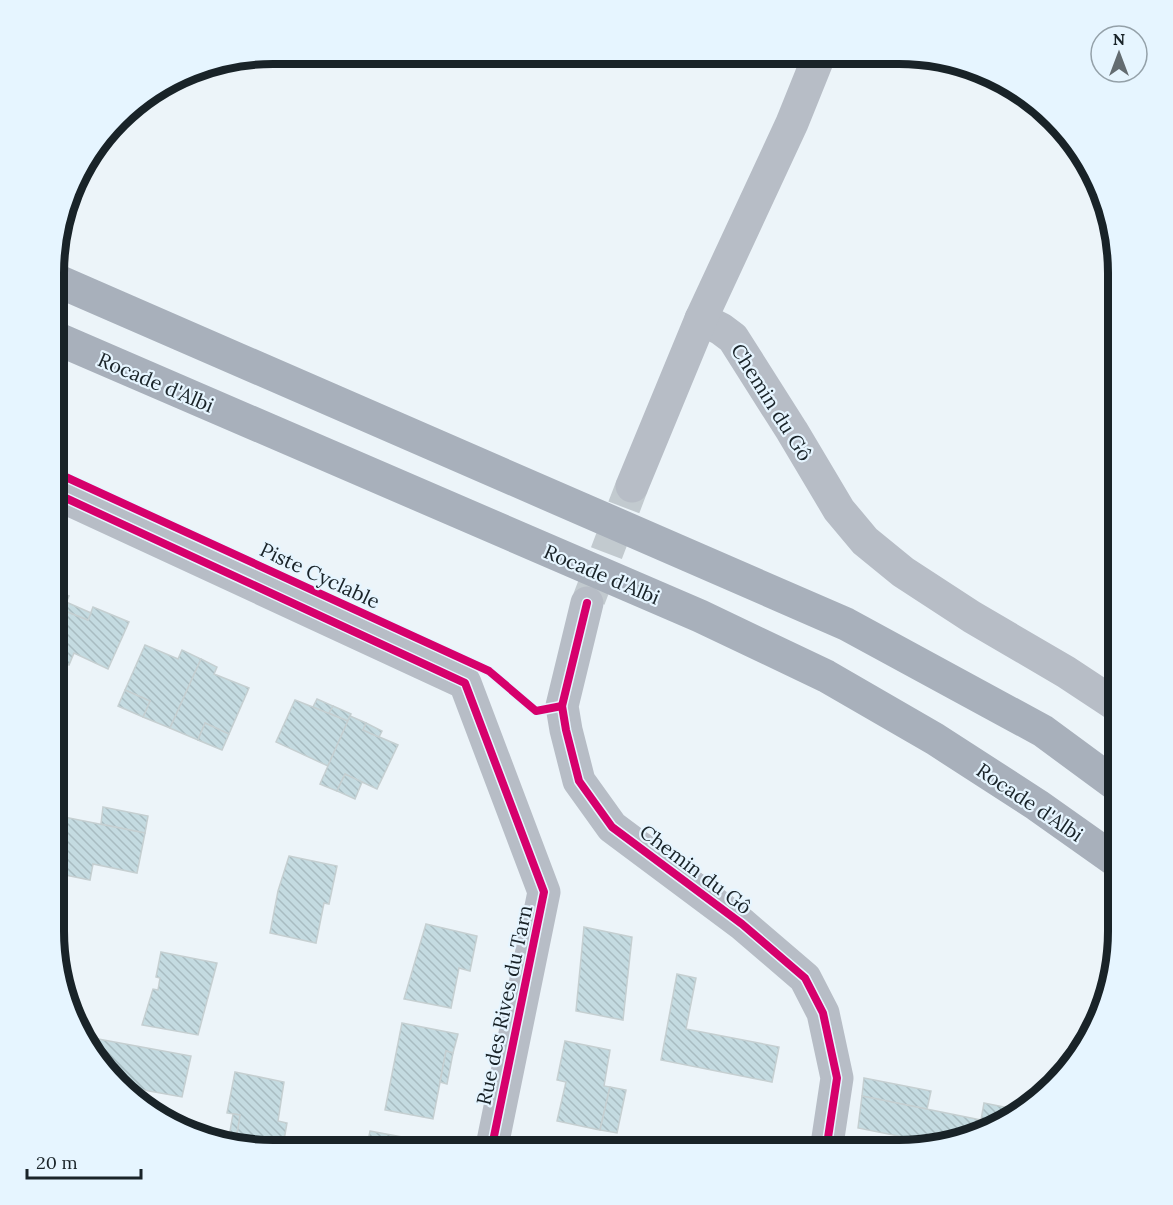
<svg xmlns="http://www.w3.org/2000/svg" width="1173" height="1205" font-family="Lora,serif">
  <defs>
    <pattern id="building-back-hatch" width="6" height="6" patternUnits="userSpaceOnUse" patternTransform="scale(1.5)"><rect width="6" height="6" fill="#c4dbe1"/><path d="M-1 5l2 2M0 0l6 6M5-1l2 2" fill="none" stroke="#a8bcc1"/></pattern>
  </defs>
  <rect width="100%" height="100%" fill="#ecf4f9"/>
  <g fill="url(#building-back-hatch)" stroke="#c5cfd1" stroke-width="1.5">
    <polygon points="56,591 69,596 63,610 88,620 93,607 129,622 108,669 74,653 69,665 56,660"/>
    <polygon points="66,602 91,613 88,620 63,610"/>
    <polygon points="145,645 178,659 182,650 201,659 170,728 143,717 150,701 125,690"/>
    <polygon points="201,659 217,667 214,674 249,688 229,734 205,723 198,740 170,728"/>
    <polygon points="125,690 150,701 143,717 118,706"/>
    <polygon points="317,699 333,706 329,714 313,707"/>
    <polygon points="295,700 348,721 328,766 276,742"/>
    <polygon points="333,706 351,714 348,721 329,713"/>
    <polygon points="350,716 366,723 363,730 398,745 377,789 345,774 337,791 320,784"/>
    <polygon points="205,723 229,734 222,750 198,740"/>
    <polygon points="366,723 382,731 379,737 363,730"/>
    <polygon points="345,774 362,782 355,799 337,791"/>
    <polygon points="103,807 148,816 145,833 101,824"/>
    <polygon points="59,816 145,833 137,873 93,864 90,880 55,873 55,839"/>
    <polygon points="289,856 337,866 329,904 324,903 316,943 270,933 278,891"/>
    <polygon points="426,924 477,936 470,971 459,968 451,1008 404,999"/>
    <polygon points="584,927 632,937 623,1020 576,1011"/>
    <polygon points="161,952 217,963 198,1035 142,1025 153,989 158,990 160,978 156,977"/>
    <polygon points="677,974 696,978 686,1029 779,1047 772,1082 661,1060"/>
    <polygon points="402,1023 458,1034 453,1053 446,1051 433,1119 385,1110"/>
    <polygon points="82,1036 191,1056 182,1097 127,1087 91,1054"/>
    <polygon points="565,1041 610,1050 604,1086 610,1087 600,1130 557,1121 566,1082 557,1080"/>
    <polygon points="446,1051 453,1053 447,1084 440,1082"/>
    <polygon points="235,1072 284,1082 278,1121 287,1123 282,1151 259,1151 228,1141 229,1137 236,1139 240,1115 227,1113"/>
    <polygon points="864,1078 931,1091 927,1109 862,1096"/>
    <polygon points="610,1087 626,1090 617,1133 600,1130"/>
    <polygon points="862,1096 981,1120 1001,1124 971,1139 943,1145 858,1128"/>
    <polygon points="984,1103 1019,1110 1018,1116 1001,1124 981,1120"/>
    <polygon points="233,1114 240,1115 236,1139 229,1137"/>
    <polygon points="370,1131 435,1143 433,1151 366,1151"/>
  </g>
  <g fill="none" stroke-linecap="round" stroke-linejoin="round">
    <polyline stroke="#c2cacf" stroke-width="33" stroke-dasharray="33 16" stroke-linecap="butt" points="589,599 632,486"/>
    <g stroke="#b7bdc6" stroke-width="33">
      <polyline points="701,319 721,329 733,338 792,431 839,510 865,541 903,572 972,617 1066,672 1119,707"/>
      <polyline points="632,486 701,319 792,123 819,56"/>
      <polyline points="57,494 465,683 544,892 491,1151"/>
      <polyline points="587,603 562,706 566,730 579,781 612,827 742,924 805,978 823,1013 837,1078 826,1151"/>
    </g>
    <g stroke="#a8b0bb" stroke-width="33">
      <polyline points="58,281 846,624 1043,731 1119,787"/>
      <polyline points="58,339 700,616 826,676 935,739 1037,805 1119,863"/>
    </g>
    <g stroke="#e6f5ff" stroke-width="11">
      <g id="cycleway">
        <polyline points="57,473 489,671 536,711 562,706"/>
        <polyline points="57,494 465,683 544,892 491,1151"/>
        <polyline points="587,603 562,706 566,730 579,781 612,827 742,924 805,978 823,1013 837,1078 826,1151"/>
      </g>
    </g>
    <use href="#cycleway" stroke="#d6006c" stroke-width="8"/>
  </g>
  <g text-anchor="middle" dominant-baseline="central" stroke-width="4.5" stroke-linejoin="round" paint-order="stroke">
    <g font-size="20" fill="#192328" stroke="#e6f5ff">
      <text transform="translate(156 382) rotate(23)">Rocade d'Albi</text>
      <text transform="translate(772 402) rotate(58)">Chemin du Gô</text>
      <text transform="translate(602 574) rotate(23)">Rocade d'Albi</text>
      <text transform="translate(320 575) rotate(25)">Piste Cyclable</text>
      <text transform="translate(1030 802) rotate(34)">Rocade d'Albi</text>
      <text transform="translate(696 869) rotate(37)">Chemin du Gô</text>
      <text transform="translate(504 1005) rotate(-78)">Rue des Rives du Tarn</text>
    </g>
  </g>
  <path d="M0 0H1173V1205H0ZM273 64H899A209 209 0 0 1 1108 273V931A209 209 0 0 1 899 1140H273A209 209 0 0 1 64 931V273A209 209 0 0 1 273 64Z" fill="#e6f5ff" fill-rule="evenodd"/>
  <path fill="none" stroke="#192328" stroke-width="8" d="M273 64H899A209 209 0 0 1 1108 273V931A209 209 0 0 1 899 1140H273A209 209 0 0 1 64 931V273A209 209 0 0 1 273 64Z"/>
  <g transform="translate(1119 54)"><circle r="28" fill="#e6f5ff" stroke="#94a1a9" stroke-width="1.5"/>
  <path d="M0-4.5L10 22L0 15L-10 22Z" fill="#636c71"/>
  <text y="-9" font-size="16" font-weight="bold" text-anchor="middle" fill="#192328">N</text>
  </g>
  <path d="M27 1169v9h114v-9" fill="none" stroke="#192328" stroke-width="3"/>
  <text x="36" y="1169" font-size="18" fill="#192328" stroke="#e6f5ff" stroke-width="4.5" paint-order="stroke">20 m</text>
</svg>
